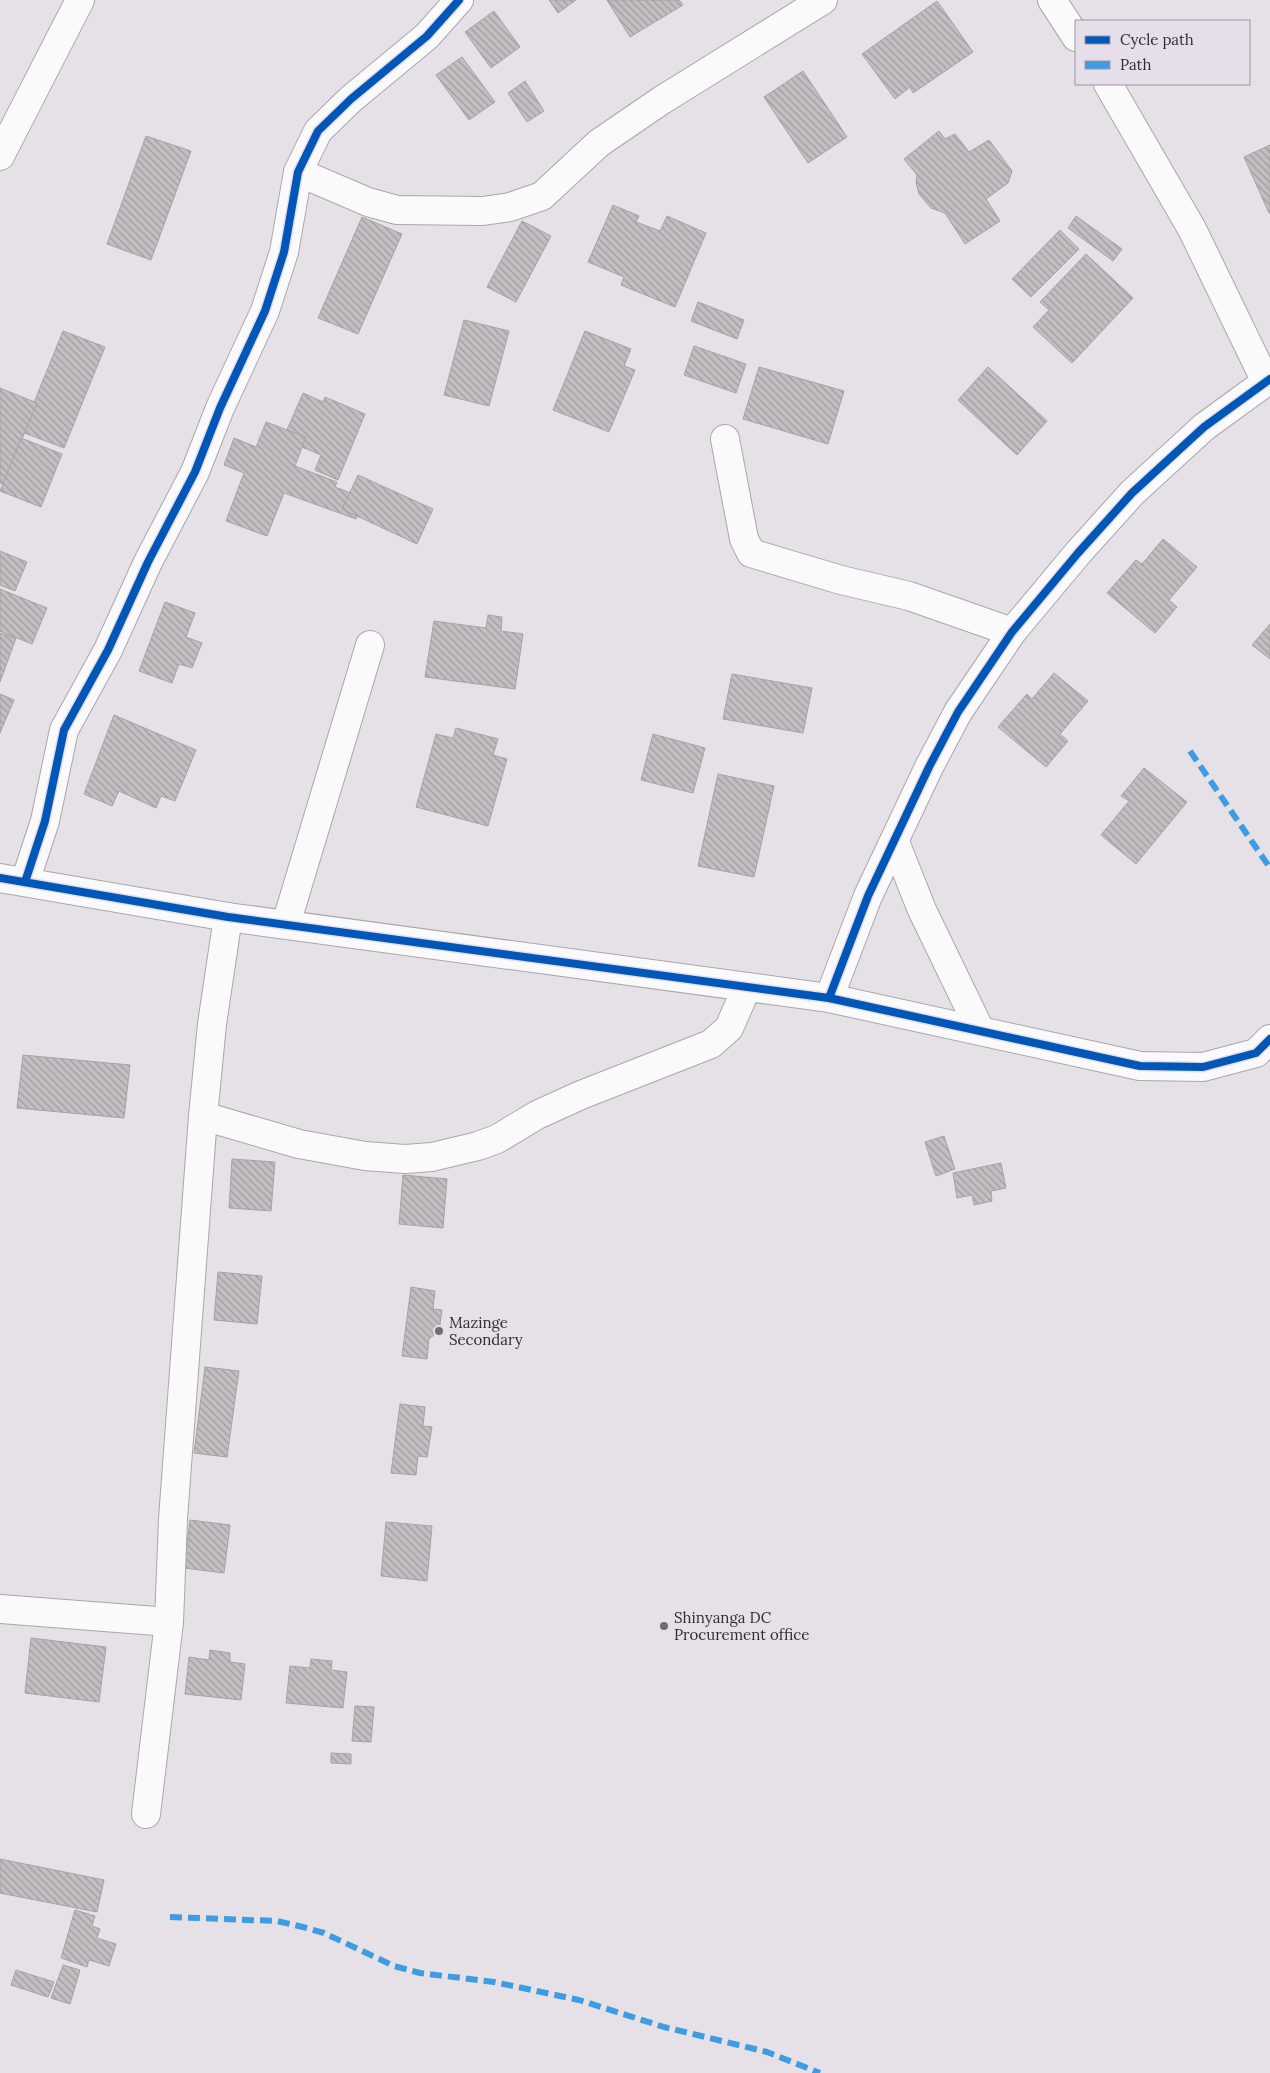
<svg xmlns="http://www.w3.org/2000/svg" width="1270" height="2073" font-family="Lora,serif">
  <defs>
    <pattern id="building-back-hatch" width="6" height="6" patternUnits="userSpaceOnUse" patternTransform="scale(1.25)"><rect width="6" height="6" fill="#c2bec2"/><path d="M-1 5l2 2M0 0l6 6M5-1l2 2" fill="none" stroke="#9e9b9e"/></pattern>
  </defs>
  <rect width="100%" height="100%" fill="#e5e1e6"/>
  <g fill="url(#building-back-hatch)" stroke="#a6a2a6">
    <polygon points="549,0 576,0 558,13"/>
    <polygon points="607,0 679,0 683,5 630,37"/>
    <polygon points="937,1 973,52 913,93 910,87 895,99 862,54"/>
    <polygon points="494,11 520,47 491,68 465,32"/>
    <polygon points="462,57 495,102 469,120 436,75"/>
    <polygon points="803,71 847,137 808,163 764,97"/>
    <polygon points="525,81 544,111 527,122 508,93"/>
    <polygon points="939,131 945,139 955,134 969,152 989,140 1012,171 1008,183 986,199 1000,221 965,244 945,213 931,208 919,194 916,182 917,175 904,159"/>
    <polygon points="146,136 191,151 151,260 107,244"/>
    <polygon points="1270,145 1270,213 1269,213 1244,157"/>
    <polygon points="613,205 639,216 636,222 660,231 667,216 706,233 675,307 621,285 624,277 588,262"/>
    <polygon points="1076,216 1122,249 1113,261 1068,228"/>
    <polygon points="362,217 402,234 358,334 318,318"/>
    <polygon points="522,221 551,236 516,302 487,287"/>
    <polygon points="1060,230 1079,249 1031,297 1012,279"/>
    <polygon points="1086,254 1133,298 1072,363 1033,327 1049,310 1040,302"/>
    <polygon points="698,302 744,320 737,339 691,321"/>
    <polygon points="464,320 509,331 489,406 444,395"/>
    <polygon points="63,331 105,347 64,448 22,432"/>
    <polygon points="585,331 631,349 624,366 635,370 609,432 553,410"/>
    <polygon points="694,346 746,364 736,393 684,375"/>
    <polygon points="759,367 844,391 828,444 743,419"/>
    <polygon points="988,367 1047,421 1017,455 958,400"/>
    <polygon points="0,388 37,403 3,484 0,483"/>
    <polygon points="303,393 323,402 325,397 365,414 338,480 315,470 321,455 283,439"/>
    <polygon points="266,422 306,437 295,466 337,482 335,487 364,498 356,519 284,493 267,536 226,521 244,473 224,465 234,438 256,447"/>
    <polygon points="21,438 62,454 41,507 0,491"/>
    <polygon points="358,475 433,509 417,544 342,509"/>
    <polygon points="1163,539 1197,567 1169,600 1177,607 1155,633 1107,593 1136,560 1142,564"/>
    <polygon points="0,551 27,562 15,591 0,585"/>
    <polygon points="0,589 47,608 32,644 0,631"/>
    <polygon points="165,602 195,613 186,637 202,643 192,668 179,664 172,683 139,671"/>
    <polygon points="488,615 502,617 501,631 523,634 515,689 425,677 434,621 486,628"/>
    <polygon points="1270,624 1270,659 1252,645"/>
    <polygon points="0,633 16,638 0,682"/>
    <polygon points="1054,673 1088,701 1060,734 1068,741 1046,767 998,727 1027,694 1032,699"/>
    <polygon points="732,674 812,688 803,733 723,719"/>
    <polygon points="0,694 14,700 0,733"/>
    <polygon points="114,715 196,750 175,801 161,796 156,808 119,791 112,806 84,794"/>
    <polygon points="456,728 498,739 493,755 507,759 488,826 416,807 436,734 453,738"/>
    <polygon points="653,734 705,748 693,793 641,780"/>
    <polygon points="1144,768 1187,802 1136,864 1101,835 1129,801 1121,796"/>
    <polygon points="718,774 774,786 754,877 698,866"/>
    <polygon points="23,1055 130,1065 124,1118 17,1108"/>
    <polygon points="944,1136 955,1169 936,1176 925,1142"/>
    <polygon points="232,1159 275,1162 271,1211 229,1208"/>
    <polygon points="1001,1163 1006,1188 991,1191 992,1201 974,1205 972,1195 957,1198 953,1173"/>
    <polygon points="403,1175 447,1179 443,1228 399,1224"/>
    <polygon points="218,1272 262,1276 257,1324 214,1320"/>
    <polygon points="411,1287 435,1291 433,1309 442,1310 439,1331 429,1339 427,1359 402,1356"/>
    <polygon points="205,1367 239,1371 227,1457 194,1453"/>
    <polygon points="400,1404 425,1407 423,1426 432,1427 427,1457 418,1456 416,1475 391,1473"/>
    <polygon points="190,1520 230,1525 224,1573 184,1568"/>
    <polygon points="386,1522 432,1526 427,1581 381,1576"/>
    <polygon points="31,1638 106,1647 99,1702 25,1693"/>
    <polygon points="210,1650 230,1653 230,1662 245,1664 241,1700 185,1694 189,1657 209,1660"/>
    <polygon points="311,1659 332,1661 331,1670 347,1672 343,1708 286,1703 290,1666 310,1668"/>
    <polygon points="355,1706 374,1707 371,1742 352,1741"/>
    <polygon points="331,1753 351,1754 351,1764 331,1763"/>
    <polygon points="0,1859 104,1880 97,1912 0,1893"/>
    <polygon points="75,1910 95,1916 92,1926 100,1929 97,1938 116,1944 109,1966 89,1960 87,1967 61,1958"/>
    <polygon points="63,1965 80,1970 70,2004 51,1998"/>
    <polygon points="16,1970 54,1982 48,1997 11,1985"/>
  </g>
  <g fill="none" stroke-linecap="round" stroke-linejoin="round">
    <g stroke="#aaa7ab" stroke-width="30">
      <g id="minor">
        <polyline points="1052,0 1076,37"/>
        <polyline points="1108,84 1192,229 1266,382"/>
        <polyline points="0,156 80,0"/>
        <polyline points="298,172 368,202 397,210 483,211 510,207 542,196 599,143 662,100 823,0"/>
        <polyline points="725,439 744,539 751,553 841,580 909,596 1012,632"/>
        <polyline points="895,842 922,910 980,1030"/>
        <polyline points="0,878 228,917 829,998 1140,1066 1203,1067 1256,1053 1270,1039"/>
        <polyline points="25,882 45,821 64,730 108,650 148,562 195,472 220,408 265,311 284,252 298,172 318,131 351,99 427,36 459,0"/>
        <polyline points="286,924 370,645"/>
        <polyline points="829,998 868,896 929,767 958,712 1012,632 1078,553 1132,493 1204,427 1270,379"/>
        <polyline points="203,1116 299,1144 365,1156 405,1159 432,1157 478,1146 497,1139 537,1115 581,1095 711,1044 729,1028 747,987"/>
        <polyline points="0,1609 169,1622"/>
        <polyline points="146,1814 169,1622 173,1519 203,1116 212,1024 228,917"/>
      </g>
    </g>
    <use href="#minor" stroke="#fbfafb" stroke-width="28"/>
    <g stroke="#3e9de2" stroke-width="6" stroke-dasharray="12 6" stroke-linecap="butt">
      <polyline points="1190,751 1270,868"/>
      <polyline points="170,1917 277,1921 303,1927 324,1933 394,1966 420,1973 494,1982 579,2000 664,2027 767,2052 820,2073"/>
    </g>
    <g stroke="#e6dee9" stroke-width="11">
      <g id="cycleway">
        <polyline points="0,878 228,917 829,998 1140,1066 1203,1067 1256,1053 1270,1039"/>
        <polyline points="25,882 45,821 64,730 108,650 148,562 195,472 220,408 265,311 284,252 298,172 318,131 351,99 427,36 459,0"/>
        <polyline points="829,998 868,896 929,767 958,712 1012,632 1078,553 1132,493 1204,427 1270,379"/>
      </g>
    </g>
    <use href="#cycleway" stroke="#0057b8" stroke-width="8"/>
  </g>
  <g fill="#706d71" stroke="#e6dee9" stroke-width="2">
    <circle cx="439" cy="1331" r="5"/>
    <circle cx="664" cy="1626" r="5"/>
  </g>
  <g text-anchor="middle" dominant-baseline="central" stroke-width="4" stroke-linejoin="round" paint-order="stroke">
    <g font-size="15" fill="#312e32" stroke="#e6dee9" text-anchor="start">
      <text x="449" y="1322">Mazinge<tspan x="449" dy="17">Secondary</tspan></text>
      <text x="674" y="1617">Shinyanga DC<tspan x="674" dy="17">Procurement office</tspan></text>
    </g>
  </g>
  <rect x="1075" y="20" width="175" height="65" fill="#e6dee9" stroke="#9e98a0"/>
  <rect x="1085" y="36" width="25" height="8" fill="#0057b8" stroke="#9e98a0"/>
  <text x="1120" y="45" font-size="15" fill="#312e32">Cycle path</text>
  <rect x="1085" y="61" width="25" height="8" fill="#3e9de2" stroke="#9e98a0"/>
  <text x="1120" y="70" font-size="15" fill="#312e32">Path</text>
</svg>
